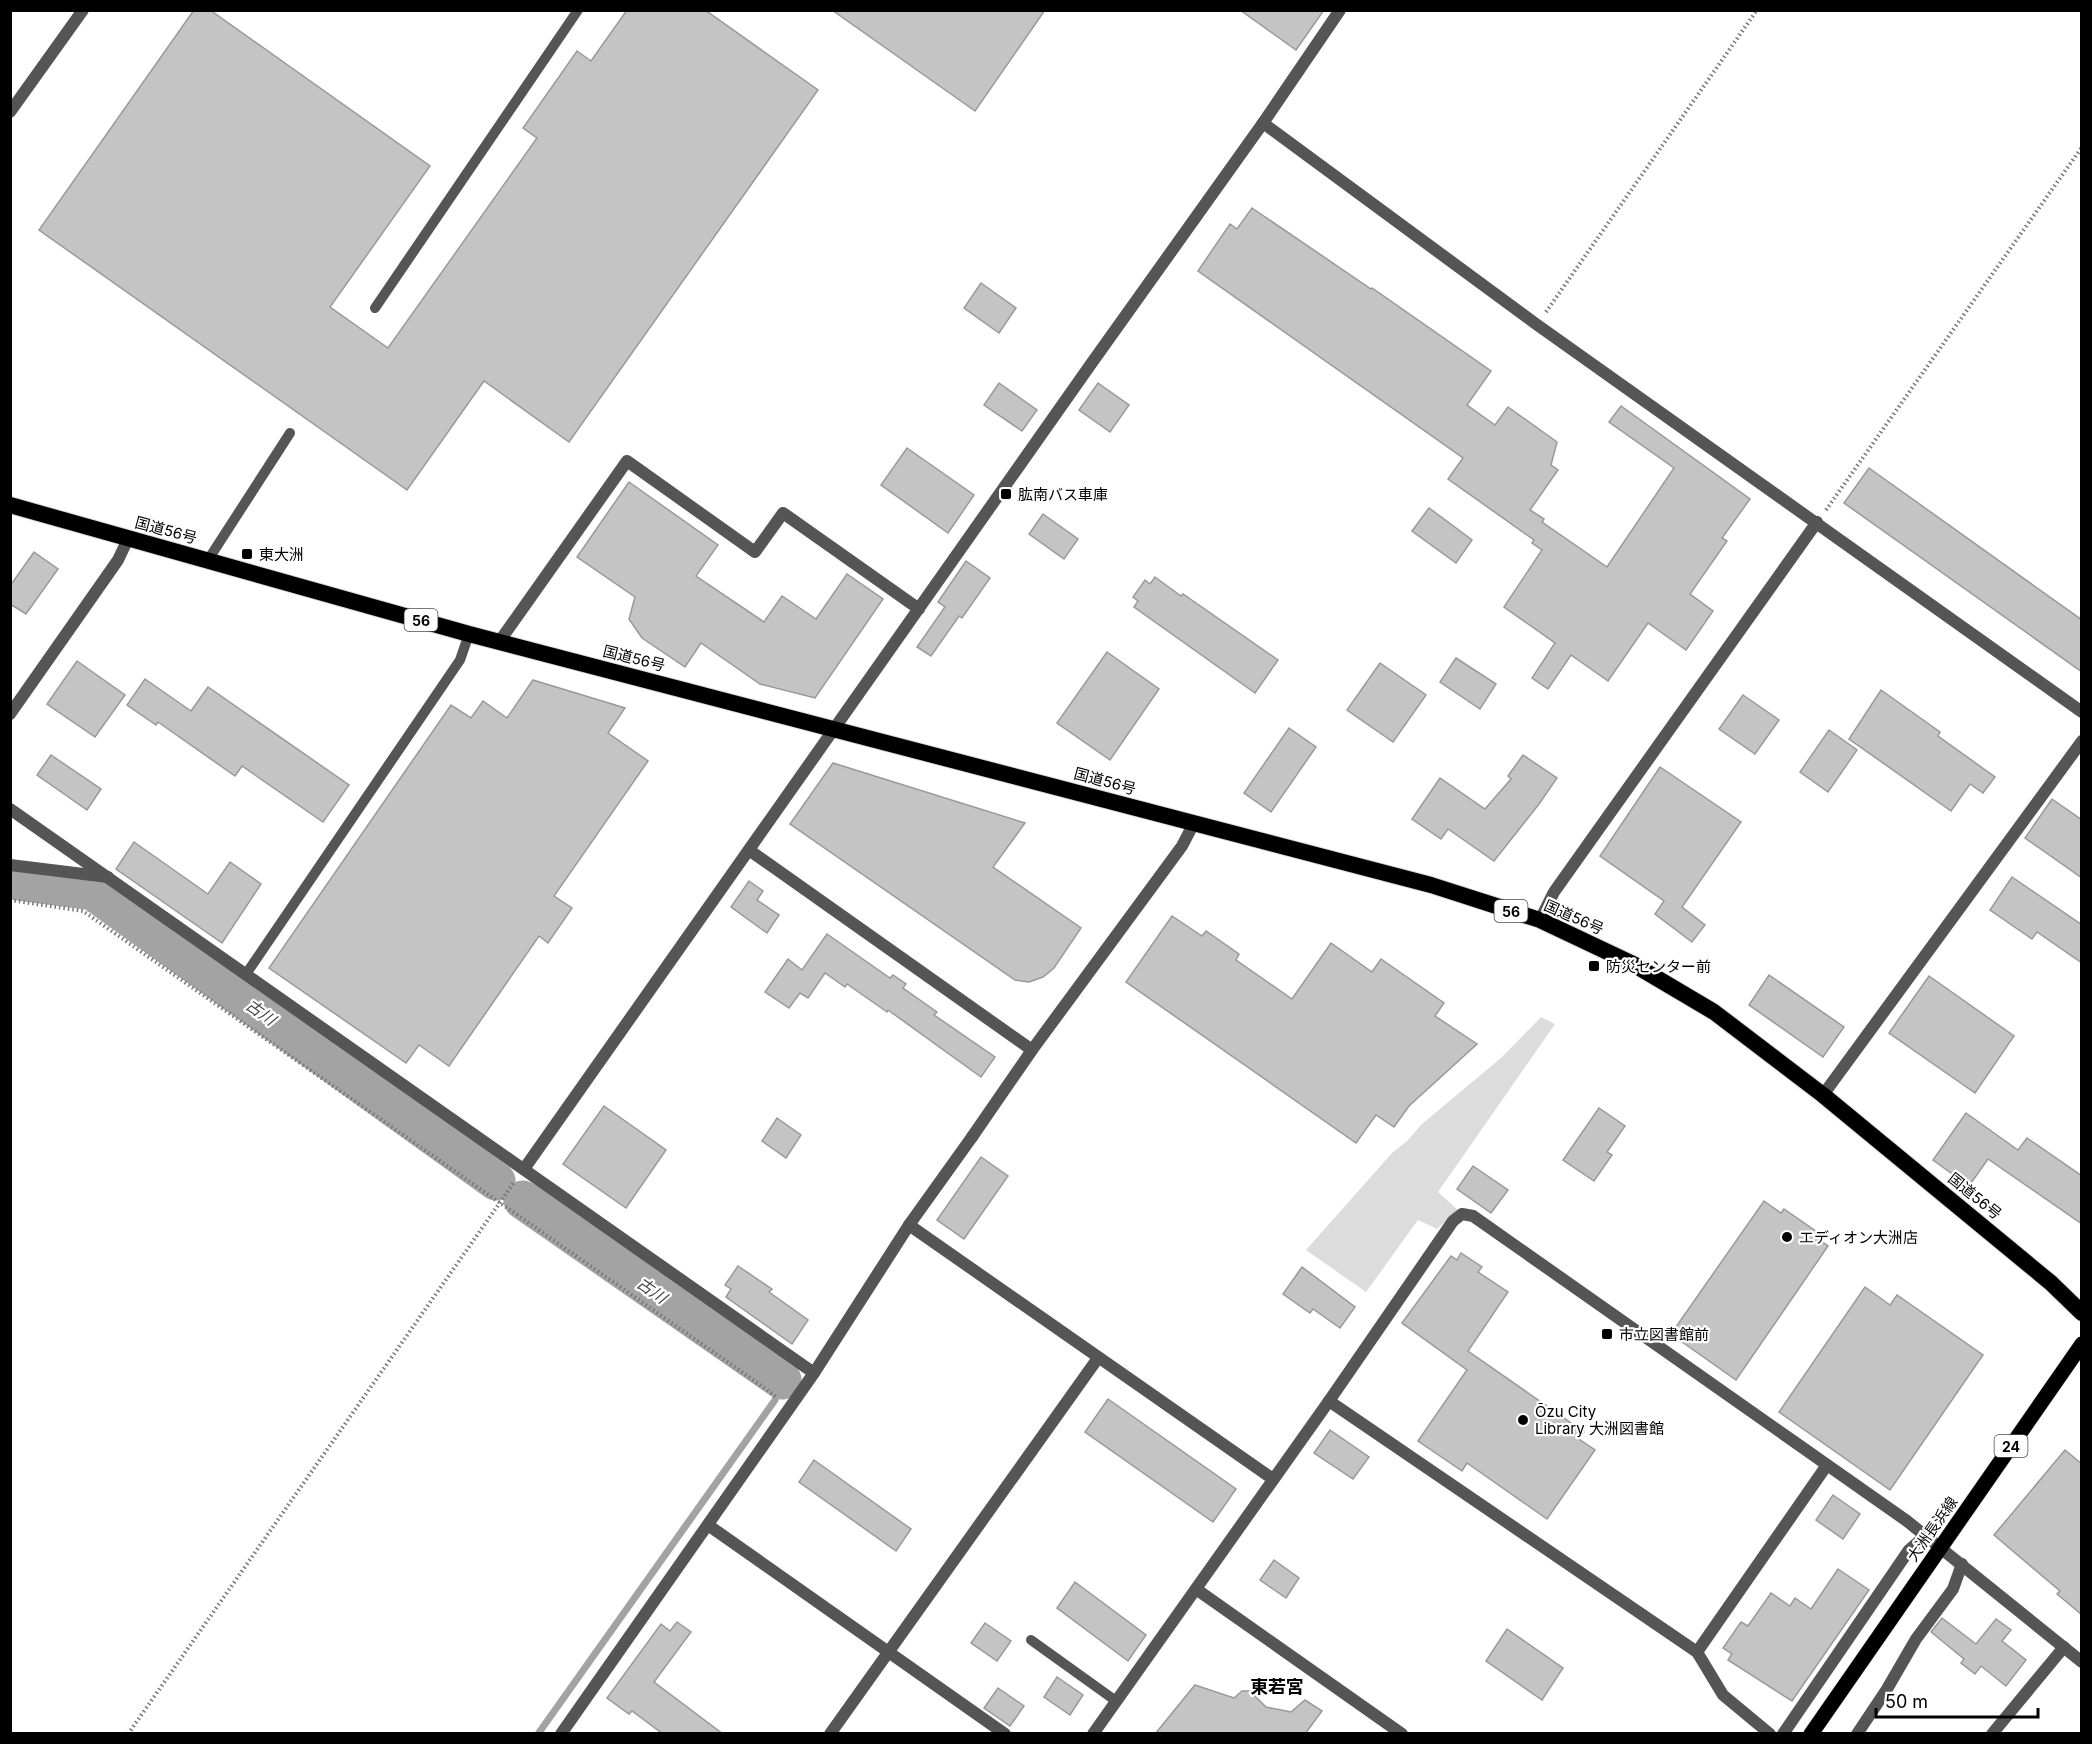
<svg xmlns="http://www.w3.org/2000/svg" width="2092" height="1744" font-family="Inter,'Noto Sans JP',sans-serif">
  <rect width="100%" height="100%" fill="#fff"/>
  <polygon fill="#dcdcdc" points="1541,1017 1555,1024 1438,1192 1458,1210 1437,1229 1418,1220 1366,1292 1306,1250 1392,1153 1407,1141 1422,1124 1501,1058"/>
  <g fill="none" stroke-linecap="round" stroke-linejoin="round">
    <polyline stroke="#a3a3a3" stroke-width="7" points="538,1734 775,1400 782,1380"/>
    <g stroke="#a3a3a3" stroke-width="39">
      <polyline points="10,880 93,891 496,1181"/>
      <polyline points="523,1200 782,1380"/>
    </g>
  </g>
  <g fill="#c4c4c4" stroke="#999" stroke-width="1.5">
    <polygon points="194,10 210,10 430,166 330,307 388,348 537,138 523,128 577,51 591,61 627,10 705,10 818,90 569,442 484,381 407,490 39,230"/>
    <polygon points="832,10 1045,10 975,111"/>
    <polygon points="1240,10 1324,10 1296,50"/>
    <polygon points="1252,208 1371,289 1372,288 1491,371 1467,405 1495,425 1508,407 1557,442 1551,465 1558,470 1530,510 1544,519 1542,522 1607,567 1674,468 1609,422 1621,406 1750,499 1722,538 1727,541 1690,594 1713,611 1686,650 1648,623 1608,681 1571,655 1548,689 1532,678 1555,643 1504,607 1542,550 1532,543 1534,540 1448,479 1463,458 1198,271 1230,224 1237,229"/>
    <polygon points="981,283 1016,308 999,333 964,308"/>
    <polygon points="999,383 1037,410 1022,431 984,405"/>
    <polygon points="1098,383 1129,405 1110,432 1079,410"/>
    <polygon points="907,448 974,495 948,533 881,485"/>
    <polygon points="1869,468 2082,620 2082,672 1844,503"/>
    <polygon points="629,482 718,545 696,576 764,622 782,596 816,619 847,574 883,599 815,698 760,684 701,643 685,667 642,638 629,619 635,597 577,557"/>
    <polygon points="1429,508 1472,540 1456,563 1412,531"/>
    <polygon points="1043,514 1078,539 1064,559 1029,534"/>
    <polygon points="34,552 58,569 26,614 10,604 10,586"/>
    <polygon points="966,561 990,578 962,618 959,616 931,656 917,647 945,607 938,602"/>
    <polygon points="1155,577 1181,596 1183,594 1278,660 1255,693 1134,607 1138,601 1133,597 1145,580 1150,584"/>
    <polygon points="1107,652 1159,689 1110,760 1057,723"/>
    <polygon points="1456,658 1496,684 1480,709 1440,682"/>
    <polygon points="77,661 125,695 95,737 47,704"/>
    <polygon points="1380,663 1426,695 1393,742 1347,710"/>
    <polygon points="145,679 191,711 208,687 349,785 323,822 242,766 235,776 158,722 156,725 127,705"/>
    <polygon points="533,680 625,708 608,733 648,761 554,896 572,908 548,943 539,936 449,1066 419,1045 406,1063 269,968 451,705 471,718 483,701 507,718"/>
    <polygon points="1881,690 1940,732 1938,736 1995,777 1983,793 1970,784 1951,811 1849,739"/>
    <polygon points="1743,695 1779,720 1755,754 1719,729"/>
    <polygon points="1289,728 1316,747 1271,812 1244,793"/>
    <polygon points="1829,730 1857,750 1828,792 1800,772"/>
    <polygon points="51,755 101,789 87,810 37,775"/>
    <polygon points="1523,755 1557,778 1539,804 1494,861 1448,829 1441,839 1412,819 1440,778 1485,809 1511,779 1508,776"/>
    <polygon points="833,763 1025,823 993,867 1081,928 1054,968 1043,977 1029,982 1015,980 790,824"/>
    <polygon points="1660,767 1741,822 1682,907 1705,925 1692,942 1655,914 1664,901 1600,856"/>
    <polygon points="2052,799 2082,820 2082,878 2025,838"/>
    <polygon points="134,842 208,894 230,862 261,884 222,943 116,869"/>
    <polygon points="2012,877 2082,925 2082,963 2037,932 2032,939 1990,910"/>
    <polygon points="749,881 763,891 757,900 779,915 767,933 731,907"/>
    <polygon points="1172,916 1202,936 1206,931 1239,954 1236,960 1292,999 1331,943 1372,972 1381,959 1444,1003 1435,1016 1477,1044 1409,1106 1394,1127 1376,1115 1356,1143 1126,982"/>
    <polygon points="827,934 890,978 893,975 906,984 903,988 937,1012 934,1015 995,1057 981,1077 888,1010 887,1012 847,984 845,987 825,973 808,998 800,993 789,1008 765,992 788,959 802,970"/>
    <polygon points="1769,975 1844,1027 1823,1057 1749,1005"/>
    <polygon points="1929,976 2014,1036 1975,1093 1889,1033"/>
    <polygon points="604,1106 666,1150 626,1208 563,1164"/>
    <polygon points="1599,1108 1625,1126 1607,1152 1612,1155 1594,1181 1563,1160"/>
    <polygon points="1966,1113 2018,1150 2027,1138 2082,1176 2082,1224 1988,1159 1969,1186 1933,1160"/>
    <polygon points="777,1118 801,1135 786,1158 762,1141"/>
    <polygon points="981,1157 1008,1176 964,1239 937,1220"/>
    <polygon points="1473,1166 1508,1190 1491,1213 1457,1189"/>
    <polygon points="1764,1201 1781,1213 1784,1209 1817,1232 1814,1236 1828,1246 1736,1380 1671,1334"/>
    <polygon points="1461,1253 1482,1267 1478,1272 1508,1292 1468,1351 1584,1432 1579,1439 1595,1450 1547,1519 1467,1463 1462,1471 1418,1441 1467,1370 1402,1323 1451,1256 1457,1260"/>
    <polygon points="738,1266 772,1289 769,1292 808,1320 792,1344 726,1297 731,1289 725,1285"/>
    <polygon points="1302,1267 1355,1307 1340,1328 1313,1309 1310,1313 1283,1294"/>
    <polygon points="1865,1287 1890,1305 1897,1295 1983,1355 1890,1490 1779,1412"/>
    <polygon points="1108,1399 1236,1489 1213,1522 1085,1432"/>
    <polygon points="1330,1430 1369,1457 1353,1479 1314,1453"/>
    <polygon points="2065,1450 2082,1464 2082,1615 2057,1594 2060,1591 1994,1535"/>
    <polygon points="814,1460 911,1529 896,1551 799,1482"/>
    <polygon points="1833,1495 1860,1514 1843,1539 1816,1520"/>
    <polygon points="1274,1560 1299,1578 1286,1598 1260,1580"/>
    <polygon points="1838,1569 1869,1590 1792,1701 1728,1660 1732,1654 1723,1648 1741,1622 1748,1626 1771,1593 1790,1606 1795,1598 1811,1609"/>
    <polygon points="1075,1582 1146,1635 1128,1661 1057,1608"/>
    <polygon points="1942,1618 1976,1644 1996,1619 2011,1630 2002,1641 2026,1660 2006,1686 1981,1666 1975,1674 1961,1663 1964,1659 1931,1632"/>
    <polygon points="677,1622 691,1632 654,1682 723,1734 663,1734 632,1711 629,1714 607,1698 661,1624 670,1631"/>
    <polygon points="985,1623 1011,1641 997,1661 971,1643"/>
    <polygon points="1507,1629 1563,1668 1542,1700 1486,1661"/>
    <polygon points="1057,1677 1083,1695 1070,1715 1044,1697"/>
    <polygon points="1195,1685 1234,1698 1242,1691 1250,1691 1266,1707 1291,1712 1305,1700 1322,1711 1305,1734 1155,1734"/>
    <polygon points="998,1688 1024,1706 1010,1726 984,1708"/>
  </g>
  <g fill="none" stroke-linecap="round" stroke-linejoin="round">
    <g stroke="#dbdbdb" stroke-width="16">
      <polyline id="primary" points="1811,1734 2082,1344"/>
    </g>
    <g stroke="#dbdbdb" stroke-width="18">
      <polyline id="trunk" points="10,505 469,634 1431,885 1540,920 1633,964 1714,1012 1823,1095 2051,1283 2082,1313"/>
    </g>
    <g stroke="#777" stroke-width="4" stroke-dasharray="1.5 3" stroke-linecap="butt">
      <polyline points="1546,312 1757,10"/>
      <polyline points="1826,510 2082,147"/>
      <polyline points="10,900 83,911 766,1389 777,1398"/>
      <polyline points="128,1734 515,1181"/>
    </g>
    <g stroke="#555" stroke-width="10">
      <polyline points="375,308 578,10"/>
      <polyline points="208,560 290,433"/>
      <polyline points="246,974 460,660 469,634"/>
      <polyline points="1031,1640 1116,1701"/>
    </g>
    <g stroke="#555" stroke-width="12">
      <polyline points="10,112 83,10"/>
      <polyline points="499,642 627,461 755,552 783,513 919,609"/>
      <polyline points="10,714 118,560 128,539"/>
      <polyline points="749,850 1032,1050 972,1137"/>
      <polyline points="10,865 108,877"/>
      <polyline points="1540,920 1554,892 1817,522"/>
      <polyline points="1032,1050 1182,846 1194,823"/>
      <polyline points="1823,1095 2082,741"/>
      <polyline points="524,1169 1091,364 1263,123 1340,10"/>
      <polyline points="1329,1401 1697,1652 1723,1695 1770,1734"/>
      <polyline points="1196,1589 1402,1734"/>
      <polyline points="1697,1652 1827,1465"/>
      <polyline points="830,1734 1098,1358"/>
      <polyline points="1783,1734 1909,1550 1925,1536"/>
      <polyline points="1857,1734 1887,1689 1916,1639 1953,1589 1962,1564"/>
      <polyline points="1992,1734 2064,1647"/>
    </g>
    <g stroke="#555" stroke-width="12">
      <polyline points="1263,123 1536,324 2082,712"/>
      <polyline points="10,809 814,1373"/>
      <polyline points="909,1225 1273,1479"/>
      <polyline points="708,1525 1005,1734"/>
      <polyline points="561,1734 814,1373 909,1225 972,1137"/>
      <polyline points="1093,1734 1329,1401 1453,1221 1462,1214 1473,1216 1907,1521 2082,1662"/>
    </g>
    <use href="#primary" stroke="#000" stroke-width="15"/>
    <use href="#trunk" stroke="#000" stroke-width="16"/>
  </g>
  <g fill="#000" stroke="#fff" stroke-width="2">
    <rect x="1000" y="488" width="12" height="12" rx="3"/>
    <rect x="241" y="548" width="12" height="12" rx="3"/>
    <rect x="1588" y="960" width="12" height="12" rx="3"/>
    <circle cx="1787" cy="1237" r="6"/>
    <rect x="1601" y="1328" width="12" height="12" rx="3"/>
    <circle cx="1523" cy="1420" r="6"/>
  </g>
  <g text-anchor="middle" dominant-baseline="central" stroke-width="4.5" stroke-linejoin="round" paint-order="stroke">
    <g fill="#fff" stroke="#4c4c4c" stroke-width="1.5">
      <rect x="404.5" y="609" width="33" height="22" rx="4.5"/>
      <rect x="1494.5" y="900" width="33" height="22" rx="4.5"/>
      <rect x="1994.5" y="1435" width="33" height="22" rx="4.5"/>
    </g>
    <g font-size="14" font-weight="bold" fill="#000">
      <text x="421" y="620">56</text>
      <text x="1511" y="911">56</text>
      <text x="2011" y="1446">24</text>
    </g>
    <g font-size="15" fill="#000" stroke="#fff" text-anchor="start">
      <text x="1018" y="494">肱南バス車庫</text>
      <text x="259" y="554">東大洲</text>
      <text x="1606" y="966">防災センター前</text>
      <text x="1799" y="1237">エディオン大洲店</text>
      <text x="1619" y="1334">市立図書館前</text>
      <text x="1535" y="1411">Ōzu City<tspan x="1535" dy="17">Library 大洲図書館</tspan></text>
    </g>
    <g font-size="15" fill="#000" stroke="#fff">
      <text transform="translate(166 530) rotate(15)">国道56号</text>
      <text transform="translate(634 658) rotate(14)">国道56号</text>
      <text transform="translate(1105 781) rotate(15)">国道56号</text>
      <text transform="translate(1574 917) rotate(24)">国道56号</text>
      <text transform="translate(1975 1196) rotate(39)">国道56号</text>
      <text transform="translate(1932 1529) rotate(-55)">大洲長浜線</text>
    </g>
    <g font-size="16" font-style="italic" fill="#444" stroke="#fff">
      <text transform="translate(261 1012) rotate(36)">古川</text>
      <text transform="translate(652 1290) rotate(35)">古川</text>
    </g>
    <g font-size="18" font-weight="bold" fill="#000" stroke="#fff">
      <text x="1277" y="1686">東若宮</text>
    </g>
  </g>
  <rect width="2092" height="1744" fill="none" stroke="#000000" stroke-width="24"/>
  <path d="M1876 1708v9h162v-9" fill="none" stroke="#000000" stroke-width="3"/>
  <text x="1885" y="1708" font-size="18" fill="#000000" stroke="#ffffff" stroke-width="4.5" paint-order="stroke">50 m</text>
</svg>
